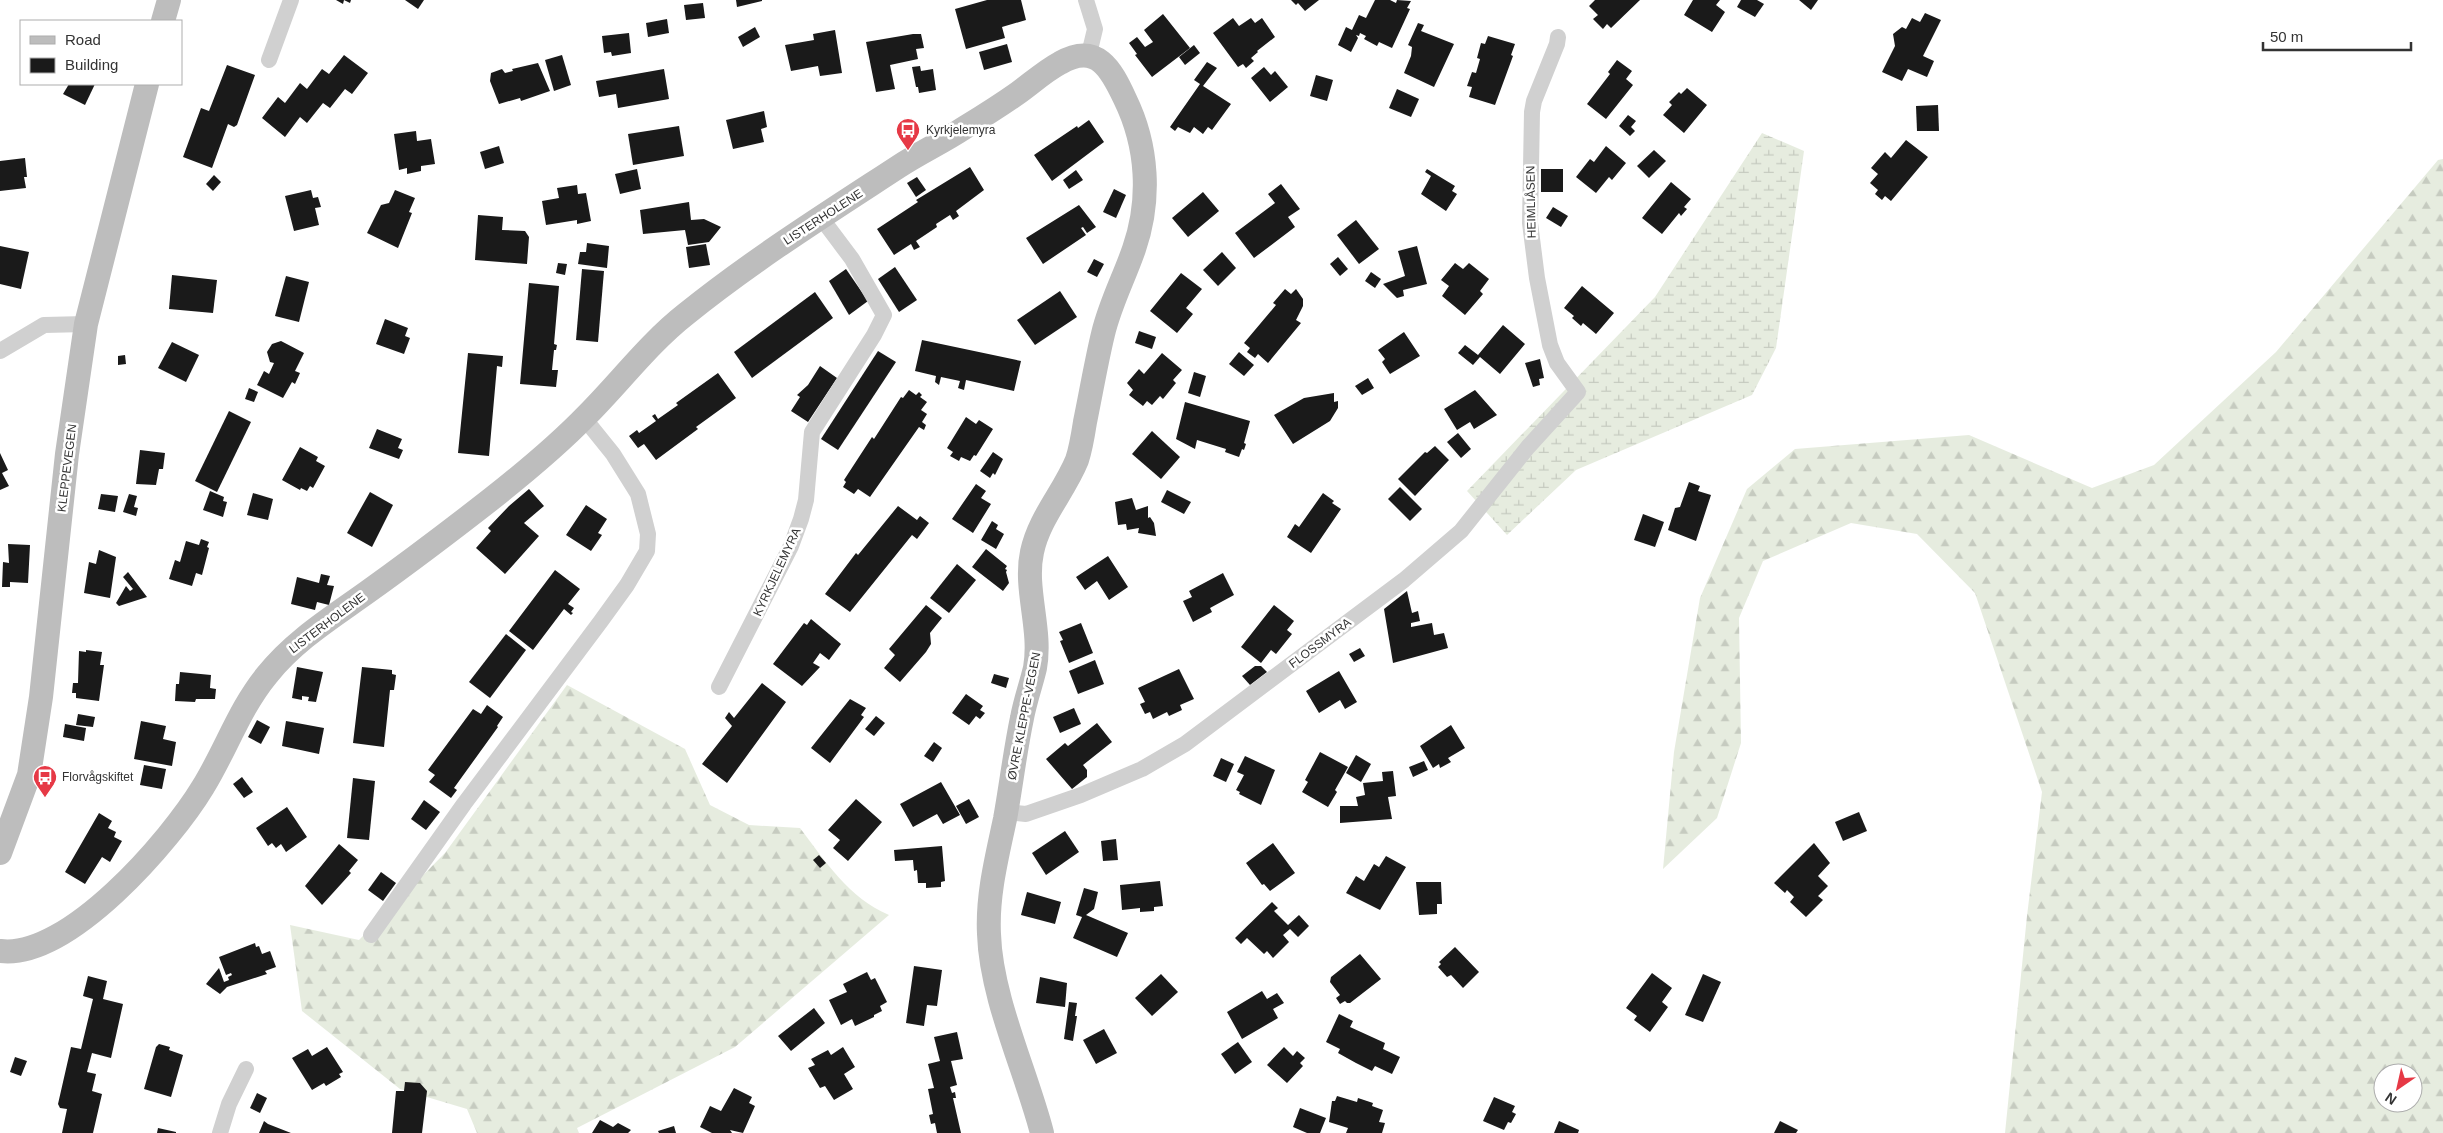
<svg xmlns="http://www.w3.org/2000/svg" width="2443" height="1133" font-family="Helvetica,sans-serif">
  <defs>
    <pattern id="forest-firs" width="22" height="20" patternUnits="userSpaceOnUse" patternTransform="scale(1.25)"><rect width="22" height="20" fill="#e6ecdf"/><path d="M5 1l3.5 6h-7zM16 11l3.5 6h-7z" fill="#c6cbc0"/></pattern>
    <pattern id="wetland-marsh" width="20" height="14" patternUnits="userSpaceOnUse" patternTransform="scale(1.25)"><rect width="20" height="14" fill="#e6ecdf"/><path d="M1 5h8M5 5V1M11 12h8M15 12V8" fill="none" stroke="#c6cbc0"/></pattern>
  </defs>
  <rect width="100%" height="100%" fill="#fff"/>
  <g fill="url(#forest-firs)" fill-rule="evenodd">
    <path d="M 2443,159 L 2443,1133 L 2005,1133 L 2027,916 L 2042,792 L 1975,593 L 1917,534 L 1851,523 L 1763,561 L 1739,618 L 1741,743 L 1717,818 L 1663,869 L 1674,752 L 1700,598 L 1747,489 L 1795,449 L 1969,435 L 2092,488 L 2154,465 L 2276,352 L 2438,160 ZM 2383,1073 L 2413,1073 L 2413,1103 L 2383,1103 Z"/>
    <path d="M 567,685 L 685,749 L 710,805 L 749,825 L 800,828 C 825,861 849,898 889,915 L 735,1047 L 577,1128 L 579,1133 L 477,1133 L 467,1109 L 400,1089 L 302,1011 L 290,925 L 359,940 L 445,853 Z"/>
  </g>
  <polygon fill="url(#wetland-marsh)" points="1762,133 1804,151 1776,348 1752,395 1576,470 1507,535 1467,491 1655,297"/>
  <g fill="#1a1a1a">
    <polygon points="336,0 351,0 350,3 344,0 343,4"/>
    <polygon points="405,0 424,0 418,9"/>
    <polygon points="736,0 762,0 762,1 737,7"/>
    <polygon points="987,0 1021,0 1026,20 1002,27 1005,38 966,49 955,9"/>
    <polygon points="1291,0 1319,0 1305,11 1298,3 1296,5"/>
    <polygon points="1375,0 1390,0 1396,3 1397,0 1411,1 1407,8 1410,9 1392,48 1379,42 1377,46 1364,39 1366,36 1360,33 1359,36 1356,35 1358,38 1351,52 1338,45 1346,27 1352,30 1359,15 1366,18"/>
    <polygon points="1595,0 1640,0 1611,28 1607,24 1603,29 1593,19 1598,15 1589,6"/>
    <polygon points="1693,0 1720,0 1716,5 1725,12 1712,32 1684,15"/>
    <polygon points="1741,0 1757,0 1764,4 1755,17 1737,7"/>
    <polygon points="1799,0 1818,0 1811,10"/>
    <polygon points="703,3 705,18 686,20 684,5"/>
    <polygon points="1925,13 1941,20 1923,56 1934,61 1927,77 1908,69 1902,81 1882,72 1895,46 1893,34 1902,27 1906,29 1912,18 1920,22"/>
    <polygon points="1163,14 1190,48 1152,77 1135,55 1137,54 1129,43 1137,37 1145,47 1153,42 1144,30"/>
    <polygon points="1233,18 1239,26 1251,18 1255,23 1262,18 1275,37 1257,51 1258,52 1251,58 1254,61 1246,68 1243,64 1238,67 1213,33"/>
    <polygon points="667,19 669,33 648,37 646,23"/>
    <polygon points="1418,23 1424,25 1421,31 1454,44 1434,87 1404,73 1411,56 1412,47 1408,45"/>
    <polygon points="755,27 760,37 743,47 738,37"/>
    <polygon points="835,30 842,73 820,76 818,66 791,71 785,45 814,40 813,34"/>
    <polygon points="629,33 631,53 612,56 611,52 604,53 602,36"/>
    <polygon points="913,34 921,34 924,48 916,49 918,59 890,65 895,89 876,92 866,42"/>
    <polygon points="1488,36 1515,44 1511,55 1513,56 1495,105 1469,97 1472,87 1467,86 1472,72 1476,73 1480,59 1477,58 1481,43 1485,44"/>
    <polygon points="1007,44 1012,62 984,70 979,52"/>
    <polygon points="1194,45 1200,53 1185,65 1179,57"/>
    <polygon points="344,55 368,73 352,94 345,89 330,108 323,103 307,123 300,117 285,137 262,118 278,97 285,103 300,83 307,89 322,69 329,74"/>
    <polygon points="562,55 571,85 554,91 545,60"/>
    <polygon points="1617,60 1632,71 1626,79 1633,85 1606,119 1587,104 1610,74 1608,72"/>
    <polygon points="1207,62 1217,68 1203,86 1231,104 1212,130 1208,127 1203,134 1194,127 1190,133 1178,127 1175,131 1170,127 1200,84 1194,80"/>
    <polygon points="538,63 550,91 521,101 520,98 499,104 490,81 491,73 502,69 505,73 513,71 512,69"/>
    <polygon points="227,65 255,75 237,125 234,127 228,124 212,168 183,157 201,108 209,111"/>
    <polygon points="920,66 921,71 933,69 936,90 919,93 918,87 916,87 912,67"/>
    <polygon points="1264,67 1271,75 1275,71 1288,87 1270,102 1251,78"/>
    <polygon points="664,69 669,99 618,108 616,94 599,97 596,81"/>
    <polygon points="1316,75 1333,80 1327,101 1310,96"/>
    <polygon points="69,84 95,84 85,105 63,94"/>
    <polygon points="1687,88 1707,105 1684,133 1663,115 1672,105 1669,102 1679,92 1681,94"/>
    <polygon points="1397,89 1419,99 1411,117 1389,108"/>
    <polygon points="1938,105 1939,131 1917,131 1916,106"/>
    <polygon points="764,111 767,127 761,129 764,142 733,149 726,120"/>
    <polygon points="1628,115 1636,121 1631,127 1635,131 1630,136 1619,126"/>
    <polygon points="1089,120 1104,142 1052,181 1034,155 1077,126 1078,128"/>
    <polygon points="679,126 684,156 633,165 628,134"/>
    <polygon points="416,131 417,141 431,139 435,164 421,166 421,171 407,174 407,168 399,170 394,134"/>
    <polygon points="1906,140 1928,157 1891,201 1885,196 1882,200 1875,194 1878,190 1870,183 1878,174 1871,168 1885,152 1891,158"/>
    <polygon points="499,146 504,163 485,169 480,152"/>
    <polygon points="1606,146 1626,163 1612,180 1609,177 1596,193 1576,177 1590,159 1594,162"/>
    <polygon points="1654,150 1666,161 1649,178 1637,166"/>
    <polygon points="25,158 27,177 24,177 26,188 0,191 0,161"/>
    <polygon points="970,167 984,190 956,211 959,216 953,220 950,215 936,224 937,227 916,241 920,247 914,250 911,244 894,255 877,229 918,202 916,200"/>
    <polygon points="637,169 641,189 620,194 615,174"/>
    <polygon points="1427,169 1455,186 1452,191 1457,194 1446,211 1421,194 1431,176 1425,172"/>
    <rect x="1541" y="169" width="22" height="23"/>
    <polygon points="1076,170 1083,180 1069,189 1063,180"/>
    <polygon points="214,175 221,182 213,191 206,184"/>
    <polygon points="917,177 926,190 916,197 907,183"/>
    <polygon points="1671,182 1691,199 1684,207 1687,209 1681,216 1679,213 1662,234 1642,218"/>
    <polygon points="1281,184 1300,209 1288,217 1295,227 1254,258 1235,233 1275,203 1268,194"/>
    <polygon points="577,185 578,194 586,193 591,221 577,224 577,220 546,225 542,201 559,198 557,188"/>
    <polygon points="1114,189 1126,195 1116,218 1103,212"/>
    <polygon points="311,190 313,198 318,197 321,207 315,208 319,225 294,231 285,196"/>
    <polygon points="395,190 415,198 409,212 412,213 398,248 367,233 381,205 389,203"/>
    <polygon points="1203,192 1219,211 1188,237 1172,218"/>
    <polygon points="689,202 691,220 704,219 721,227 709,242 688,245 685,230 643,234 640,210"/>
    <polygon points="1079,205 1096,227 1087,233 1083,227 1081,228 1086,235 1043,264 1026,238"/>
    <polygon points="1553,207 1568,216 1561,227 1546,218"/>
    <polygon points="478,215 503,217 502,230 525,231 529,237 527,264 475,260"/>
    <polygon points="1356,220 1379,249 1359,264 1337,235"/>
    <polygon points="587,243 609,246 607,268 578,264 580,252 586,252"/>
    <polygon points="706,244 710,265 689,268 686,247"/>
    <polygon points="0,246 29,252 21,289 0,284"/>
    <polygon points="1417,246 1427,284 1403,290 1404,296 1397,298 1383,284 1405,276 1398,251"/>
    <polygon points="1222,252 1236,268 1218,286 1203,270"/>
    <polygon points="1338,257 1348,269 1340,276 1330,264"/>
    <polygon points="1094,259 1104,264 1097,277 1087,272"/>
    <polygon points="558,263 567,264 565,275 556,273"/>
    <polygon points="1455,263 1463,269 1469,263 1489,279 1480,291 1483,294 1465,315 1442,296 1449,286 1441,280"/>
    <polygon points="895,267 917,300 899,312 878,279"/>
    <polygon points="582,269 604,271 598,342 576,340"/>
    <polygon points="846,269 868,301 849,315 829,281"/>
    <polygon points="1371,272 1381,279 1375,288 1365,281"/>
    <polygon points="1181,273 1202,289 1186,308 1193,314 1177,333 1150,311"/>
    <polygon points="172,275 217,280 213,313 169,309"/>
    <polygon points="286,276 309,282 299,322 275,316"/>
    <polygon points="529,283 559,286 554,344 557,345 556,350 554,350 552,370 558,370 556,387 520,384"/>
    <polygon points="1582,286 1614,313 1596,334 1583,323 1581,326 1572,318 1574,316 1564,308"/>
    <polygon points="1285,289 1291,294 1296,289 1303,299 1303,306 1296,320 1301,323 1268,363 1258,354 1255,358 1247,352 1250,348 1244,343 1276,305 1273,303"/>
    <polygon points="1060,291 1077,317 1035,345 1017,320"/>
    <polygon points="815,292 833,318 752,378 734,352"/>
    <polygon points="385,319 408,328 405,336 410,338 404,354 376,344"/>
    <polygon points="1503,325 1525,344 1500,374 1480,357 1473,365 1458,353 1465,345 1478,355"/>
    <polygon points="1139,331 1156,337 1152,349 1135,343"/>
    <polygon points="1404,332 1420,356 1390,374 1382,362 1385,359 1378,350"/>
    <polygon points="922,340 1021,361 1014,391 966,380 964,390 958,388 960,381 941,377 939,385 935,382 936,376 915,371"/>
    <polygon points="281,341 304,353 295,371 300,373 295,384 292,382 283,398 257,385 264,371 269,374 274,363 270,362 267,352 272,344"/>
    <polygon points="172,342 199,355 186,382 158,368"/>
    <polygon points="878,351 896,362 838,450 821,439"/>
    <polygon points="1239,352 1254,365 1244,376 1229,364"/>
    <polygon points="468,353 503,356 502,367 497,366 489,456 458,453"/>
    <polygon points="1162,353 1182,370 1173,380 1176,383 1163,399 1160,396 1152,405 1147,401 1143,406 1129,395 1133,390 1127,383 1139,369 1144,374"/>
    <polygon points="125,355 126,364 118,365 118,356"/>
    <polygon points="1540,359 1544,378 1539,379 1540,385 1533,387 1525,363"/>
    <polygon points="820,366 837,378 808,422 791,411 800,397 797,395 808,385"/>
    <polygon points="1194,372 1206,376 1200,397 1188,393"/>
    <polygon points="718,373 736,398 696,427 698,429 656,460 644,444 638,448 629,436 637,430 639,433 656,421 652,416 655,414 658,419 678,405 676,403"/>
    <polygon points="1368,378 1374,388 1362,395 1355,386"/>
    <polygon points="249,388 258,392 254,402 245,399"/>
    <polygon points="909,390 916,395 919,392 922,395 920,397 927,402 921,410 927,414 922,422 926,425 924,430 919,427 870,497 858,489 854,494 843,487 846,482 844,480 872,437 874,439 901,397 903,398"/>
    <polygon points="1475,390 1497,415 1474,429 1470,422 1457,430 1444,409"/>
    <polygon points="1334,393 1334,402 1338,401 1338,408 1330,421 1293,444 1274,415 1304,398"/>
    <polygon points="1185,402 1250,421 1244,443 1246,444 1244,450 1242,449 1239,457 1225,452 1226,449 1197,440 1195,449 1176,439"/>
    <polygon points="229,411 251,422 217,492 195,481"/>
    <polygon points="966,417 976,424 979,420 993,429 976,456 974,455 970,461 961,457 959,461 950,456 953,452 947,448"/>
    <polygon points="377,429 402,439 398,448 403,450 399,459 369,448"/>
    <polygon points="1152,431 1180,457 1161,479 1132,454"/>
    <polygon points="1458,433 1471,449 1461,458 1447,442"/>
    <polygon points="1435,446 1449,460 1415,496 1398,479 1425,452 1427,453"/>
    <polygon points="300,447 318,457 316,461 325,466 313,488 310,486 307,491 301,488 300,490 282,480"/>
    <polygon points="140,450 165,453 163,469 159,469 156,485 136,484"/>
    <polygon points="993,452 1003,459 995,475 993,473 990,478 980,471"/>
    <polygon points="0,453 8,470 2,473 9,486 0,490"/>
    <polygon points="1689,482 1700,486 1698,491 1711,495 1696,541 1668,530 1675,508 1680,507"/>
    <polygon points="976,484 986,491 981,498 991,504 973,533 952,519"/>
    <polygon points="1400,487 1422,509 1410,521 1388,499"/>
    <polygon points="529,489 544,506 524,523 539,536 505,574 476,548 491,531 488,528 509,506"/>
    <polygon points="1167,490 1191,502 1184,514 1161,502"/>
    <polygon points="210,491 224,497 223,501 227,502 223,517 203,510"/>
    <polygon points="370,492 393,505 372,547 347,533"/>
    <polygon points="253,493 273,499 268,520 247,515"/>
    <polygon points="1323,493 1334,501 1332,503 1341,509 1311,553 1287,537 1295,524 1299,527"/>
    <polygon points="101,494 118,496 115,512 98,509"/>
    <polygon points="129,494 137,496 134,507 138,508 136,516 123,512"/>
    <polygon points="1132,498 1136,510 1148,506 1148,518 1150,517 1154,523 1156,536 1138,533 1139,528 1127,530 1126,524 1118,525 1115,502"/>
    <polygon points="586,505 607,519 598,533 602,535 591,551 566,535"/>
    <polygon points="898,506 917,520 920,516 929,523 917,539 912,535 850,612 825,594 856,553 858,555"/>
    <polygon points="1643,514 1664,522 1655,547 1634,540"/>
    <polygon points="992,521 998,525 996,529 1004,534 996,549 981,540"/>
    <polygon points="201,539 209,542 207,547 209,548 202,575 196,573 192,586 169,579 175,560 180,562 186,541 199,545"/>
    <polygon points="8,544 30,545 28,583 10,582 10,587 2,587 3,562 9,563"/>
    <polygon points="986,549 1007,566 1005,569 1007,570 1006,572 1009,583 1003,591 972,567"/>
    <polygon points="99,550 116,557 110,598 84,593 89,562 96,564"/>
    <polygon points="1108,556 1128,587 1109,600 1097,581 1085,590 1076,577"/>
    <polygon points="957,564 976,580 949,613 930,598"/>
    <polygon points="555,570 580,589 568,604 574,608 571,612 573,613 571,615 564,609 533,650 509,631"/>
    <polygon points="128,572 147,597 119,606 116,603 126,586 130,591 133,589 123,577"/>
    <polygon points="1223,573 1234,595 1210,608 1212,612 1193,622 1183,601 1192,597 1189,591"/>
    <polygon points="321,574 330,576 327,585 334,586 329,605 317,602 315,610 291,604 297,577 319,583"/>
    <polygon points="1407,591 1412,613 1418,611 1420,621 1411,623 1411,627 1432,623 1434,635 1444,633 1448,648 1393,663 1384,609"/>
    <polygon points="926,605 942,618 930,633 931,644 926,652 900,682 884,668 895,655 889,649"/>
    <polygon points="1274,605 1294,621 1287,630 1292,634 1276,654 1271,650 1261,663 1241,647"/>
    <polygon points="811,619 841,644 829,660 820,653 813,663 820,667 802,686 773,664 804,623 807,625"/>
    <polygon points="1081,623 1093,653 1069,663 1060,641 1063,640 1059,632"/>
    <polygon points="506,634 526,650 490,698 469,682"/>
    <polygon points="1360,648 1365,656 1354,662 1349,654"/>
    <polygon points="86,650 102,652 100,665 104,665 99,701 76,698 76,693 72,693 73,683 78,683 79,651 86,652"/>
    <polygon points="1095,660 1104,684 1078,694 1069,671"/>
    <polygon points="1255,666 1261,666 1267,672 1250,685 1242,676"/>
    <polygon points="297,667 323,672 316,702 308,701 309,697 302,696 302,700 292,698"/>
    <polygon points="362,667 392,670 392,674 396,675 394,690 390,690 384,747 353,743"/>
    <polygon points="1179,669 1194,699 1180,705 1182,710 1169,716 1167,712 1153,719 1150,712 1145,714 1140,704 1145,702 1138,688"/>
    <polygon points="1339,671 1357,702 1345,709 1340,700 1319,713 1306,691"/>
    <polygon points="180,672 211,675 210,688 216,689 215,699 196,699 195,702 175,701 176,684 179,684"/>
    <polygon points="994,674 1009,678 1006,688 991,683"/>
    <polygon points="762,683 786,702 727,783 702,764 732,726 725,718 729,712 734,718"/>
    <polygon points="966,694 983,706 980,710 985,713 980,719 976,716 969,725 952,713"/>
    <polygon points="850,699 866,708 861,715 864,717 830,763 811,748"/>
    <polygon points="487,705 503,717 497,726 498,727 454,788 457,790 451,798 429,782 435,775 428,770 473,709 481,714"/>
    <polygon points="1074,708 1081,724 1060,733 1053,717"/>
    <polygon points="78,714 95,717 93,727 76,725"/>
    <polygon points="876,716 885,723 874,736 865,729"/>
    <polygon points="257,720 270,727 261,744 248,737"/>
    <polygon points="141,721 166,726 163,739 176,742 172,766 134,759"/>
    <polygon points="286,721 324,728 319,754 282,746"/>
    <polygon points="1097,723 1112,742 1083,765 1087,770 1087,777 1072,789 1046,759 1065,743 1068,746"/>
    <polygon points="65,724 86,728 84,741 63,737"/>
    <polygon points="1451,725 1465,748 1448,758 1451,762 1440,768 1439,764 1433,768 1420,746"/>
    <polygon points="934,742 942,748 933,762 924,756"/>
    <polygon points="1320,752 1348,767 1335,790 1337,792 1328,807 1302,792 1308,782 1305,780"/>
    <polygon points="1356,755 1371,764 1361,782 1346,773"/>
    <polygon points="1245,756 1275,770 1261,805 1239,794 1240,792 1236,790 1244,775 1237,772"/>
    <polygon points="1221,758 1234,764 1226,782 1213,776"/>
    <polygon points="1424,761 1428,770 1413,777 1409,767"/>
    <polygon points="144,765 166,769 162,789 140,785"/>
    <polygon points="1393,771 1396,796 1388,797 1392,819 1340,823 1340,806 1358,806 1356,797 1365,795 1363,783 1383,781 1382,772"/>
    <polygon points="242,777 253,792 244,798 233,784"/>
    <polygon points="353,778 375,781 369,840 347,838"/>
    <polygon points="941,782 960,815 943,824 937,814 913,827 900,804"/>
    <polygon points="856,799 882,822 848,861 833,848 840,840 828,830"/>
    <polygon points="969,799 979,817 966,824 956,806"/>
    <polygon points="424,800 440,812 426,830 411,819"/>
    <polygon points="287,807 307,837 286,852 281,844 276,848 272,843 268,846 256,828"/>
    <polygon points="1859,812 1867,831 1843,841 1835,822"/>
    <polygon points="99,813 112,821 108,828 116,832 114,837 122,841 110,862 102,857 85,884 65,872"/>
    <polygon points="1065,831 1079,852 1046,875 1032,853"/>
    <polygon points="1116,839 1118,860 1103,861 1101,841"/>
    <polygon points="1273,843 1295,873 1270,891 1264,884 1262,885 1246,863"/>
    <polygon points="1814,843 1830,863 1818,876 1828,886 1818,896 1823,900 1806,917 1790,902 1794,897 1787,890 1785,893 1774,883"/>
    <polygon points="339,844 358,860 349,871 351,873 322,905 305,886"/>
    <polygon points="942,846 945,881 941,882 941,887 926,888 926,883 918,883 917,870 914,871 913,860 895,861 894,850"/>
    <polygon points="819,855 826,863 820,868 813,860"/>
    <polygon points="1386,856 1406,867 1380,910 1346,893 1356,876 1364,881 1374,864 1379,867"/>
    <polygon points="381,872 396,883 383,901 368,890"/>
    <polygon points="1160,881 1163,906 1154,907 1154,911 1140,912 1140,908 1122,910 1120,885"/>
    <polygon points="1416,882 1441,882 1442,904 1437,904 1437,914 1419,915"/>
    <polygon points="1084,888 1098,892 1094,909 1086,915 1128,933 1117,957 1073,938 1082,917 1076,915"/>
    <polygon points="1027,892 1061,902 1055,924 1021,915"/>
    <polygon points="1272,902 1278,908 1274,911 1288,925 1299,915 1309,926 1298,937 1290,929 1283,935 1289,942 1273,958 1267,951 1264,954 1247,938 1241,944 1235,938"/>
    <polygon points="255,943 256,947 259,946 262,954 270,951 276,967 265,971 267,974 227,987 220,994 206,984 219,968 224,982 229,980 228,977 232,975 231,973 226,975 219,957"/>
    <polygon points="1455,947 1479,972 1463,988 1451,975 1447,977 1438,967 1441,964 1439,962"/>
    <polygon points="1360,954 1381,979 1350,1003 1347,1003 1345,1001 1340,1004 1336,998 1340,995 1330,982 1331,977"/>
    <polygon points="914,966 942,970 937,1006 927,1005 924,1026 906,1023"/>
    <polygon points="867,972 871,980 875,978 887,1002 880,1006 882,1011 874,1015 874,1017 855,1026 852,1019 841,1025 829,1000 847,992 843,984"/>
    <polygon points="1652,973 1672,988 1662,1002 1668,1007 1650,1032 1634,1020 1637,1016 1626,1008"/>
    <polygon points="1161,974 1178,992 1152,1016 1135,998"/>
    <polygon points="1703,974 1721,982 1703,1022 1685,1015"/>
    <polygon points="88,976 107,981 103,999 123,1004 111,1058 92,1053 87,1072 96,1074 92,1091 102,1094 93,1133 62,1133 67,1109 60,1108 58,1104 71,1047 81,1049 93,999 83,996"/>
    <polygon points="1040,977 1067,983 1065,1007 1036,1003"/>
    <polygon points="1262,991 1267,999 1277,993 1284,1003 1273,1009 1278,1018 1242,1039 1227,1012"/>
    <polygon points="1069,1002 1077,1003 1075,1016 1077,1016 1073,1041 1064,1039"/>
    <polygon points="814,1008 825,1023 791,1051 778,1036"/>
    <polygon points="1339,1014 1353,1021 1350,1027 1385,1043 1383,1049 1400,1057 1392,1074 1375,1066 1372,1071 1356,1063 1338,1053 1340,1049 1326,1042"/>
    <polygon points="1104,1029 1117,1053 1096,1064 1083,1040"/>
    <polygon points="957,1032 963,1059 951,1061 957,1085 950,1087 952,1093 955,1092 956,1098 953,1098 961,1133 937,1133 935,1123 931,1124 929,1115 933,1114 928,1089 934,1088 928,1064 940,1061 934,1037"/>
    <polygon points="1238,1042 1252,1062 1235,1074 1221,1054"/>
    <polygon points="159,1044 170,1047 169,1050 183,1055 171,1097 144,1089 156,1047"/>
    <polygon points="327,1047 343,1072 339,1074 341,1077 326,1086 324,1083 312,1090 292,1058 308,1049 312,1056"/>
    <polygon points="843,1047 855,1067 844,1074 853,1089 834,1100 825,1086 820,1088 808,1068 815,1065 811,1059 828,1050 831,1055"/>
    <polygon points="1284,1047 1293,1056 1297,1051 1305,1058 1300,1063 1303,1066 1287,1083 1267,1065"/>
    <polygon points="15,1057 27,1061 21,1076 10,1072"/>
    <polygon points="405,1082 420,1083 427,1091 422,1133 392,1133 396,1091 404,1091"/>
    <polygon points="734,1088 752,1097 749,1103 755,1106 743,1133 730,1130 732,1133 712,1133 700,1127 710,1106 721,1111"/>
    <polygon points="257,1093 267,1098 260,1113 250,1108"/>
    <polygon points="1337,1096 1357,1102 1358,1098 1373,1103 1372,1106 1383,1110 1379,1122 1385,1123 1382,1133 1346,1133 1348,1128 1329,1122 1332,1101 1335,1101"/>
    <polygon points="1494,1097 1515,1106 1512,1112 1516,1114 1511,1123 1508,1122 1504,1130 1483,1121"/>
    <polygon points="1300,1108 1326,1118 1320,1133 1307,1133 1293,1127"/>
    <polygon points="600,1120 613,1127 618,1123 631,1130 628,1133 592,1133"/>
    <polygon points="264,1121 268,1124 291,1133 259,1133"/>
    <polygon points="1559,1121 1579,1130 1578,1133 1554,1133"/>
    <polygon points="1780,1121 1798,1130 1796,1133 1774,1133"/>
    <polygon points="674,1126 676,1133 659,1133 658,1131"/>
    <polygon points="158,1128 176,1132 176,1133 157,1133"/>
  </g>
  <g fill="none" stroke-linecap="round" stroke-linejoin="round">
    <g stroke="#d0d0d0" stroke-width="16">
      <polyline points="1086,0 1095,29 1089,54"/>
      <polyline points="269,60 291,0"/>
      <polyline points="0,351 44,325 86,324"/>
      <polyline points="719,687 791,546 801,519 806,500 812,432 874,335 884,315 852,259 822,219"/>
      <polyline points="1006,812 1026,814 1081,795 1142,769 1185,744 1404,580 1461,531 1528,447 1578,392 1557,363 1550,345 1537,278 1530,223 1532,112 1534,101 1557,44 1558,37"/>
      <polyline points="371,935 464,804 601,621 627,585 647,551 648,534 638,494 613,454 584,418"/>
      <polyline points="220,1133 229,1104 246,1069"/>
    </g>
    <g stroke="#bdbdbd" stroke-width="24">
      <polyline points="163,21 169,0"/>
      <polyline points="0,853 29,775 41,697 67,454 86,324 147,84"/>
      <path d="M 0,951 C 68,960 171,840 203,787 C 226,750 239,709 267,675 C 294,641 331,618 366,593 C 408,563 449,532 490,500 C 523,474 557,446 587,415 C 620,382 649,343 686,314 C 753,260 826,214 898,167 C 919,153 943,142 964,128 C 982,117 1001,105 1018,93 C 1032,83 1045,71 1060,63 C 1097,42 1111,69 1125,99 C 1148,146 1151,200 1134,249 C 1124,278 1110,304 1103,334 C 1096,363 1091,393 1085,422 C 1083,435 1081,448 1077,460 C 1064,492 1039,518 1032,552 C 1024,589 1042,629 1035,668 C 1031,685 1025,701 1022,718 C 1015,751 1011,786 1005,819 C 997,857 987,895 989,934 C 991,998 1026,1071 1042,1133"/>
    </g>
  </g>
  <defs>
    <g id="bus-pin" transform="scale(1.25)"><path d="M0 17L-7.5 6A9.5 9.5 0 1 1 7.5 6Z" fill="#e63946" stroke="#fff"/><path d="M-5-6H5V4H4V6H2V4H-2V6H-4V4H-5ZM-3.5-4V0h7V-4ZM-3.5 1.2v1.5H-2V1.2ZM2 1.2v1.5H3.5V1.2Z" fill="#fff"/></g>
  </defs>
  <g fill-rule="evenodd">
    <use href="#bus-pin" x="908" y="130"/>
    <use href="#bus-pin" x="45" y="777"/>
  </g>
  <g text-anchor="middle" dominant-baseline="central" stroke-width="5" stroke-linejoin="round" paint-order="stroke">
    <g font-size="12" fill="#333" stroke="#fff" text-anchor="start">
      <text x="926" y="130">Kyrkjelemyra</text>
      <text x="62" y="777">Florvågskiftet</text>
    </g>
    <g font-size="12" fill="#333" stroke="#fff">
      <text transform="translate(1531 202) rotate(-91)">HEIMLIÅSEN</text>
      <text transform="translate(823 217) rotate(-33)">LISTERHOLENE</text>
      <text transform="translate(67 468) rotate(-83)">KLEPPEVEGEN</text>
      <text transform="translate(777 572) rotate(-65)">KYRKJELEMYRA</text>
      <text transform="translate(327 623) rotate(-37)">LISTERHOLENE</text>
      <text transform="translate(1320 643) rotate(-37)">FLOSSMYRA</text>
      <text transform="translate(1024 716) rotate(-79)">ØVRE KLEPPE-VEGEN</text>
    </g>
  </g>
  <rect x="20" y="20" width="162" height="65" fill="#ffffff" stroke="#adadad"/>
  <rect x="30" y="36" width="25" height="8" fill="#bdbdbd" stroke="#adadad"/>
  <text x="65" y="45" font-size="15" fill="#333333">Road</text>
  <rect x="30" y="58" width="25" height="15" fill="#1a1a1a" stroke="#adadad"/>
  <text x="65" y="70" font-size="15" fill="#333333">Building</text>
  <g transform="translate(2398 1088) rotate(214)"><circle r="24" fill="#ffffff" stroke="#adadad"/>
  <path d="M0-4L9 19L0 12L-9 19Z" fill="#e63946"/>
  <text y="-8" font-size="14" font-weight="bold" text-anchor="middle" fill="#333333">N</text>
  </g>
  <path d="M2263 42v8h148v-8" fill="none" stroke="#333333" stroke-width="2.5"/>
  <text x="2270" y="42" font-size="15" fill="#333333" stroke="#ffffff" stroke-width="4" paint-order="stroke">50 m</text>
</svg>
